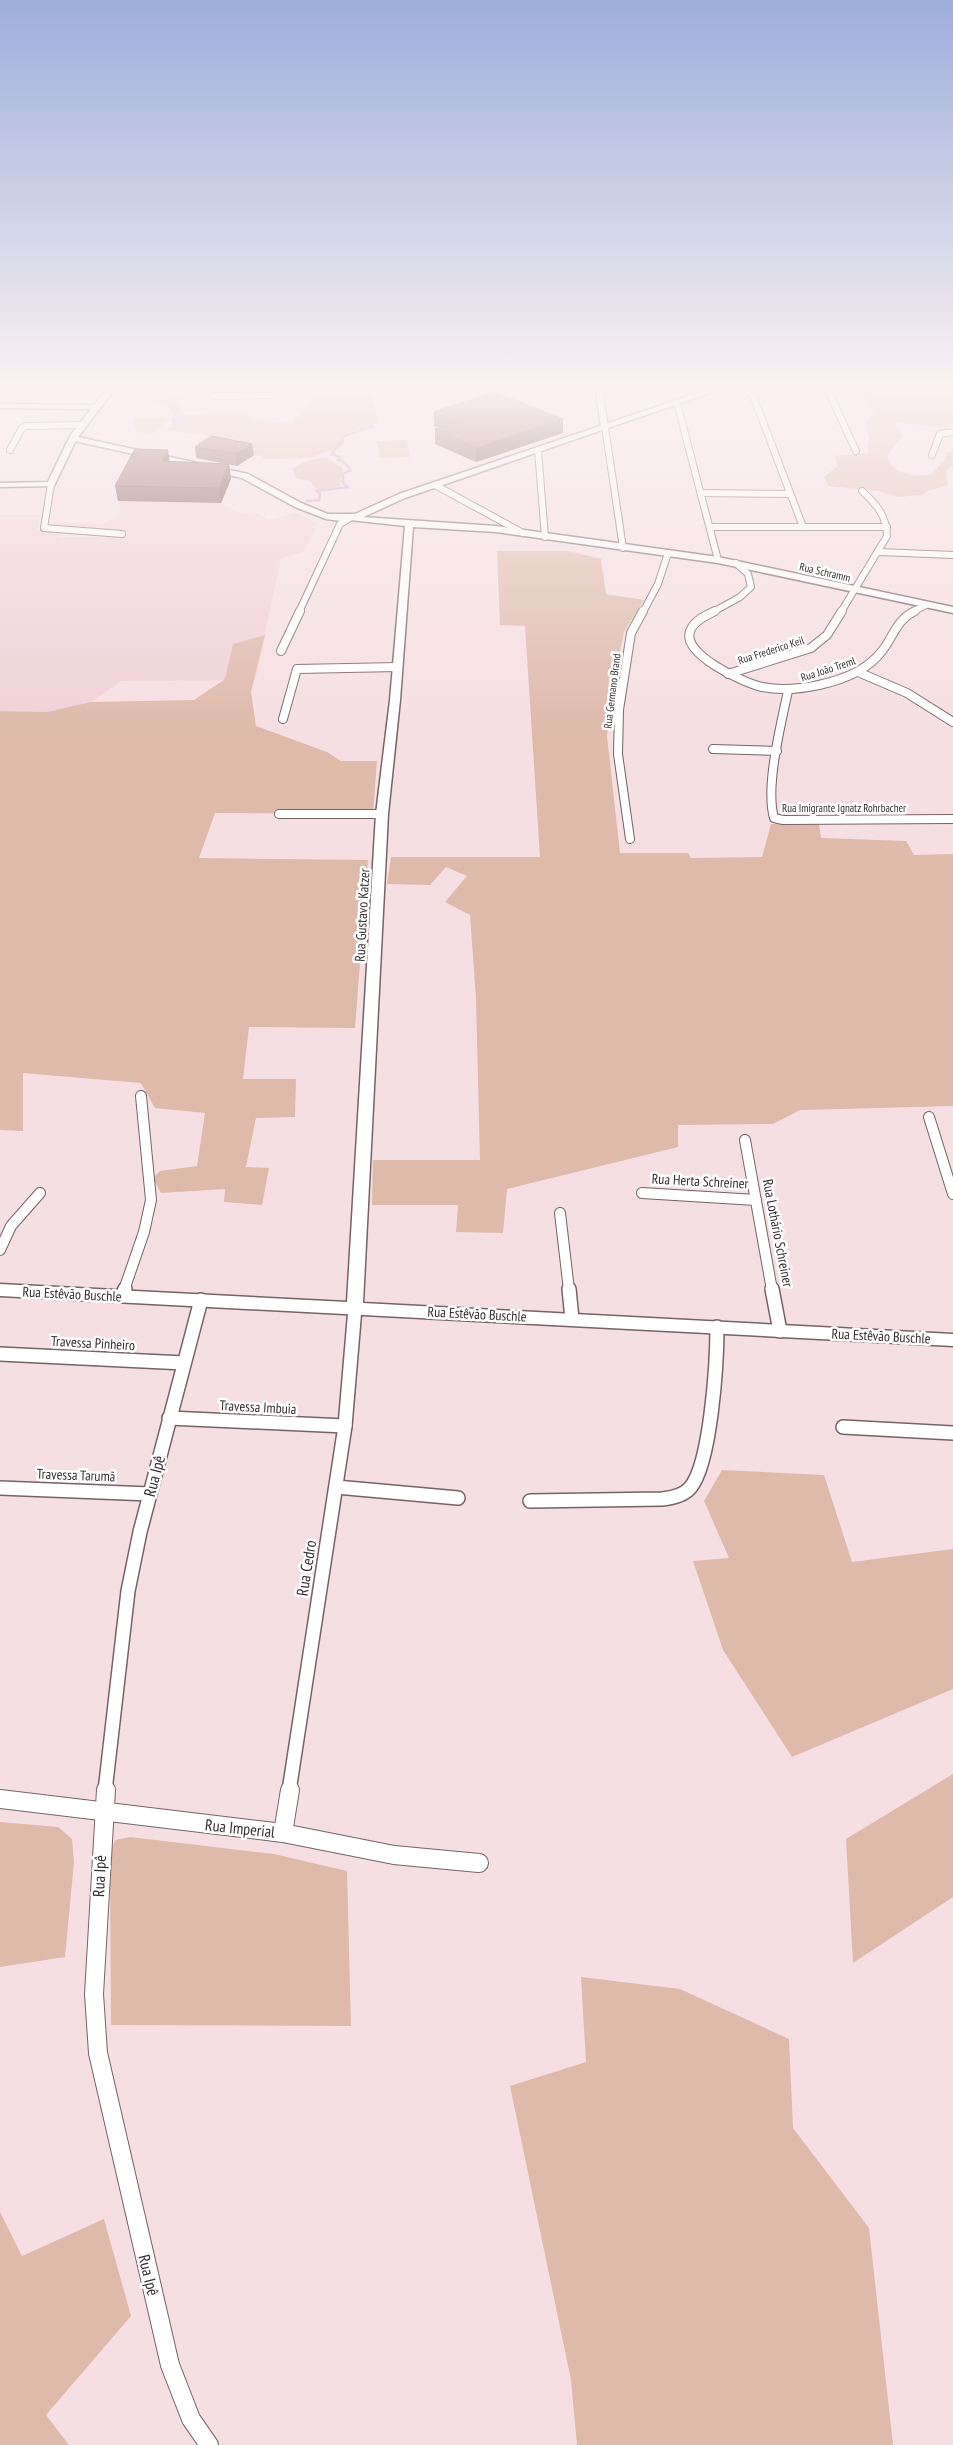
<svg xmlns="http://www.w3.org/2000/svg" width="953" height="2445" font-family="'PT Sans Narrow',sans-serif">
  <rect width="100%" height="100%" fill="#f6dfe3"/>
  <polygon fill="#efd1d6" points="118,501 221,503 241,514 255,512 269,520 296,513 318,524 312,526 316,529 303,552 281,558 255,680 121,681 91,702 47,712 0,711 0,515 40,515 37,530 63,529 60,537 123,537 126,532 53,526 54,522 103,524 120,514"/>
  <g fill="#ddbaaa">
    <path d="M 150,386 L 204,386 L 206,397 C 187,400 172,403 154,395 Z"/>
    <path d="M 846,386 L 953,386 L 953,426 L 948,428 L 894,422 L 902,436 L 887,456 C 895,476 912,476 931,475 L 944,460 L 948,452 L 953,452 L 953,466 L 948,468 L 946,475 L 948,485 L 928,491 L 922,495 L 897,497 L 879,491 L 828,486 L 824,477 L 838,466 L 834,456 L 868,453 L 869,439 L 865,421 L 874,414 L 867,396 L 869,394 L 853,390 L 852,387 Z"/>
    <polygon points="316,395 372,395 379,423 344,434 344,445 310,458 265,459 261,455 251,456 197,443 208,435 166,430 181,415 248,412 251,420 291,424"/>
    <polygon points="172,417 152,434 137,432 133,419"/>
    <polygon points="407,440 410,457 380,458 377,441"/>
    <polygon points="326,457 343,469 340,486 317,490 310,481 296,478 292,469 303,462"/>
    <polygon points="497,551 569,551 601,559 606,594 644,600 624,632 614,681 607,736 620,853 688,853 691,858 762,857 771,824 819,824 821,838 906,841 914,855 953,854 953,1106 800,1110 773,1124 678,1125 678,1147 507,1189 503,1233 456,1232 458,1205 372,1205 373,1160 480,1160 476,998 470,915 445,902 467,876 446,867 430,885 387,884 391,857 540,857 525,626 500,625"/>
    <polygon points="265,635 251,692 256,726 327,752 341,761 377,761 373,814 215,813 199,858 368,860 355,1028 249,1027 243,1079 296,1079 295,1117 256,1118 246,1167 269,1168 262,1205 224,1202 225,1189 161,1193 153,1178 160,1171 197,1166 205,1113 155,1108 141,1083 23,1073 23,1131 0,1130 0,711 47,712 91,702 194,700 225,679 233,644"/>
    <polygon points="722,1470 824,1475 852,1562 953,1549 953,1689 792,1757 723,1650 693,1561 729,1558 704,1501"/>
    <polygon points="953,1774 953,1897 853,1963 846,1839"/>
    <polygon points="0,1822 58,1827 72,1839 74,1862 65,1957 0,1967"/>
    <polygon points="130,1837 274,1854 347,1871 351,2026 111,2025 110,1855 115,1840"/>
    <polygon points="581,1977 680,1989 789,2039 793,2128 869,2228 893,2445 577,2445 571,2380 510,2086 586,2062"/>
    <polygon points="0,2212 22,2256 104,2219 131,2316 46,2415 69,2445 0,2445"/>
  </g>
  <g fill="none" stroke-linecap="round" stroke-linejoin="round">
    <g stroke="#cba4c9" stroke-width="2.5">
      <polyline points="522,388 565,387 592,391"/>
      <polyline points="604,392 653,386"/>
      <polyline points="307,501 319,500 320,494 316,491 348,487 343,483 343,474 351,470 343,461 338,460 340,457 331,454 342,442 342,437 373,426"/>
    </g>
    <polygon fill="#cba4c9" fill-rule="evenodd" points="140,386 152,386 154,393 163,397 177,399 185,415 182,423 172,423 171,420 173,415 168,405 157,404 144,398"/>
    <g stroke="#766366" stroke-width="8">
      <g id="minor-far4">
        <polyline points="207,386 209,394 219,396 271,395 275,386"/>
        <polyline points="737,386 749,391 754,398 803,527"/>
        <polyline points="826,386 856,451"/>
        <polyline points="677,403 718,560"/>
        <polyline points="605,427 623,548"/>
        <polyline points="10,450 22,428 26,426 83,425"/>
        <polyline points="538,450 545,537"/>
        <polyline points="932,455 940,434 953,432"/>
        <polyline points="51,484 44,528 122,534"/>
        <polyline points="435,485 523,533"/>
        <polyline points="701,493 790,494"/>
        <polyline points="710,527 887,527"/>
        <polyline points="879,552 953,555"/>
        <polyline points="299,612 340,524 350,518"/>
        <polyline points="643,612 658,584 668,553"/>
        <polyline points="713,612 740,597 751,587 748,574 736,563"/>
        <path d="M 841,612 L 887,536 C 887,516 876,504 862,491"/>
        <polyline points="912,612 926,605"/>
      </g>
    </g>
    <g stroke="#766366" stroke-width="10">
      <g id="minor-far3">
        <path d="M 715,611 C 707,615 695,620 691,629 C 678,653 744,683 762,687 C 781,691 800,689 819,685 C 842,680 867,671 882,651 C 894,636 896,620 915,611"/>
        <polyline points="281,651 300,611"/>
        <polyline points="858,672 907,693 953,722"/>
        <polyline points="728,674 811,648 827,635 842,611"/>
        <path d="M 788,691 C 781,724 765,787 774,818 L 783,820 L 953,819"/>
        <polyline points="283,719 297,669 398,667"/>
        <polyline points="713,749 777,751"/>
        <polyline points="279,814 382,814"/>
        <polyline points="630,839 618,754 619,710 631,633 643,611"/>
      </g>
    </g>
    <g stroke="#766366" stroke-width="12">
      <g id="minor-far2">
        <polyline points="929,1117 953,1194"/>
        <polyline points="745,1140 772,1290"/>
        <polyline points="642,1193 756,1200"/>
        <polyline points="560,1213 569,1290"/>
        <polyline points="0,1250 11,1226 40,1193"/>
        <polyline points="124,1290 144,1232 151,1200 141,1096"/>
      </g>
    </g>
    <g stroke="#766366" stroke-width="16">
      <g id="minor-far1">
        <polyline points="569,1289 572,1319"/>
        <polyline points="772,1289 780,1331"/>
        <polyline points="122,1296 125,1289"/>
        <polyline points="0,1354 184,1363"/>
        <polyline points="169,1418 345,1426"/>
        <polyline points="843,1427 953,1433"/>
        <polyline points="336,1487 458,1498"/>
        <polyline points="0,1488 150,1494"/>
        <path d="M 530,1501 L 662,1499 C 672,1498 683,1496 690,1488 C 711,1464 717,1361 717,1327"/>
        <polyline points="105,1791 128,1591 140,1532 201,1300"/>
        <polyline points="289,1791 345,1426 355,1308"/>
      </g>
    </g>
    <g stroke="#766366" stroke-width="20">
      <g id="minor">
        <polyline points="106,1790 94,1994 98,2053 170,2365 191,2419 209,2445"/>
        <polyline points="0,1799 283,1833 394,1855 479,1863"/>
        <polyline points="283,1833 290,1790"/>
      </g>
    </g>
    <g stroke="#766366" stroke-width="3">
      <g id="tertiary">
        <polygon points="595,386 602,386 608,429 601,427"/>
        <polygon points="0,404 97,405 101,407 97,409 0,408"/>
        <polygon points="73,436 77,438 54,486 0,487 0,483 48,482 69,438"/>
        <polygon points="347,516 496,526 718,557 953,607 953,613 718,563 496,532 413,527 400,700 388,814 363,1303 953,1334 953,1346 0,1296 0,1284 347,1302 376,814 390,700 405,526 350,520 347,520"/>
      </g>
    </g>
    <g stroke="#766366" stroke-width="3">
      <polygon id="secondary" points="109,386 117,386 78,437 248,474 301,503 328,514 355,514 399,494 718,386 730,386 405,498 359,519 341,521 326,519 295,507 242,478 70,440 70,436"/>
    </g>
    <use href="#minor-far4" stroke="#fff" stroke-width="6"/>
    <use href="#minor-far3" stroke="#fff" stroke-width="8"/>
    <use href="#minor-far2" stroke="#fff" stroke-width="10"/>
    <use href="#minor-far1" stroke="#fff" stroke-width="13"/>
    <use href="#minor" stroke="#fff" stroke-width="18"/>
    <use href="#tertiary" fill="#fff" fill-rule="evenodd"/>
    <use href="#secondary" fill="#fff" fill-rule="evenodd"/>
  </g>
  <g fill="#774c47">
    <polygon points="434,412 563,433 476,462 435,444 435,429 439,428 434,426"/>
    <polygon points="195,447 254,455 237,466 196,458"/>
    <polygon points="170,462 229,464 231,479 221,503 118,501 115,486"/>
  </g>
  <g fill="#613e39">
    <polygon points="563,419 563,433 476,462 476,448"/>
    <polygon points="252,444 254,455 237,466 235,454"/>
    <polygon points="168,450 170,464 162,461"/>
    <polygon points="229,464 231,479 221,503 219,488"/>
  </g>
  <g fill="#8a5852" stroke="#613e39">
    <polygon points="495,392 563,419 476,448 435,429 458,422 434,412"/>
    <polygon points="212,436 252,444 235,454 195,447"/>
    <polygon points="135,449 168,450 162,461 229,464 219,488 115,486"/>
  </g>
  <linearGradient id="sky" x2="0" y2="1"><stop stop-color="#9caedc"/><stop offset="0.53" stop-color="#fbf1f2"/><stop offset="1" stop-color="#fbf1f2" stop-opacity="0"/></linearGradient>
  <rect width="953" height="729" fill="url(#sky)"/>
  <g text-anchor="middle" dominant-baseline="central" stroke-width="5" stroke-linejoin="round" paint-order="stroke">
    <g font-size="11" fill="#362d2f" stroke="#fff">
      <text transform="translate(825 572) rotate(13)">Rua Schramm</text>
      <text transform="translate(771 650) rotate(-18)">Rua Frederico Keil</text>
      <text transform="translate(828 669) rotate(-18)">Rua João Treml</text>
      <text transform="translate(612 691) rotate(-83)">Rua Germano Brand</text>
      <text x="844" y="808">Rua Imigrante Ignatz Rohrbacher</text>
    </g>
    <g font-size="14" fill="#362d2f" stroke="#fff">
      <text transform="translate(362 915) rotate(-87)">Rua Gustavo Katzer</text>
      <text transform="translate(700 1181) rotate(3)">Rua Herta Schreiner</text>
      <text transform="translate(778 1233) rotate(79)">Rua Lothário Schreiner</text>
      <text transform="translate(72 1294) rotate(3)">Rua Estêvão Buschle</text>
      <text transform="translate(477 1314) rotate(3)">Rua Estêvão Buschle</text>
      <text transform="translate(881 1336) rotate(3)">Rua Estêvão Buschle</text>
      <text transform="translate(93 1343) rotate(3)">Travessa Pinheiro</text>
      <text transform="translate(258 1407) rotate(3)">Travessa Imbuia</text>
      <text transform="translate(76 1475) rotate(2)">Travessa Tarumã</text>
    </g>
    <g font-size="16" fill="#362d2f" stroke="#fff">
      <text transform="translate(154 1476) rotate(-75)">Rua Ipê</text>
      <text transform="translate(306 1568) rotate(-81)">Rua Cedro</text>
      <text transform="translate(240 1828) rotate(6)">Rua Imperial</text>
      <text transform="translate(99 1876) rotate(-87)">Rua Ipê</text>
      <text transform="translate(149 2275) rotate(76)">Rua Ipê</text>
    </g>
  </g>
</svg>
